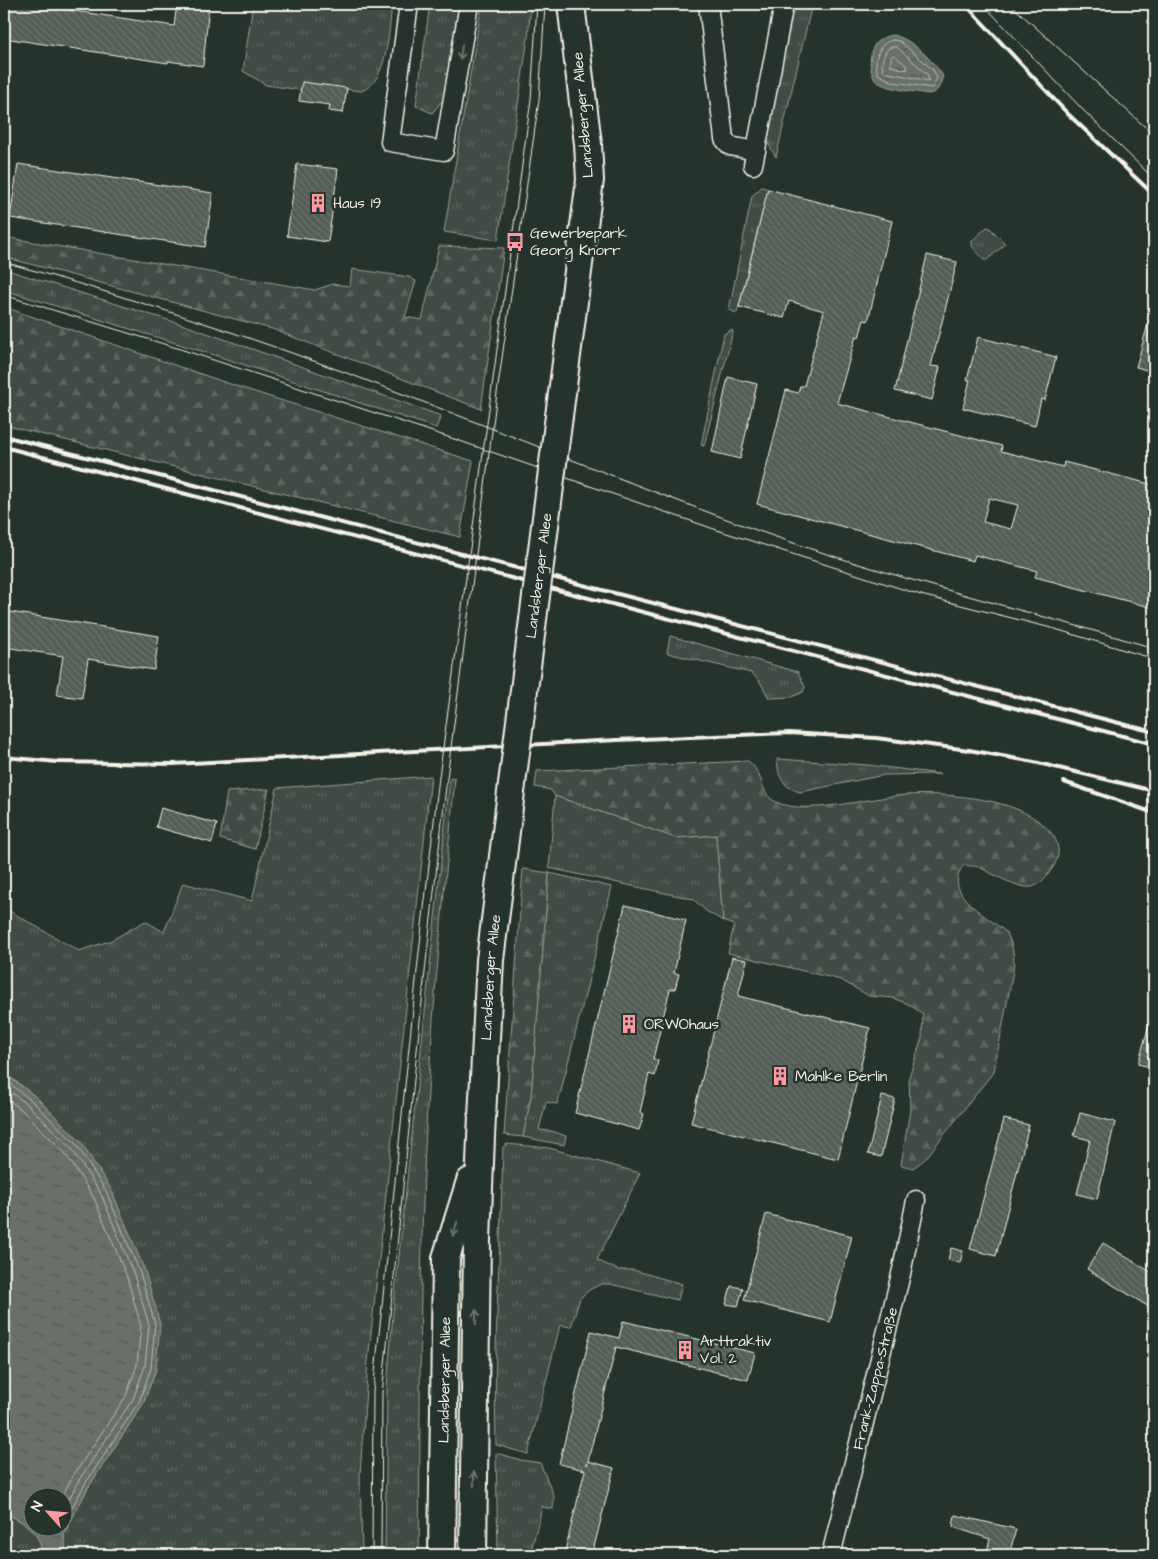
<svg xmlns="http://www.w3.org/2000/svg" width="1158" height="1559" font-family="'Architects Daughter',sans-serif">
  <defs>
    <pattern id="grass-tufts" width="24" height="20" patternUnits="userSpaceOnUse" patternTransform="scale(1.25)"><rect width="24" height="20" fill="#414b45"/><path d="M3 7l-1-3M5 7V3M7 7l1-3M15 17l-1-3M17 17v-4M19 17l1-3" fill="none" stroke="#5d6560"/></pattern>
    <pattern id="forest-firs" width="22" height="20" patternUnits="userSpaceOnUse" patternTransform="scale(1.25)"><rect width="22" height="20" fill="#414b45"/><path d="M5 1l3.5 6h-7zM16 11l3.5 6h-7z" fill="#5d6560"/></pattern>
    <pattern id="water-ripples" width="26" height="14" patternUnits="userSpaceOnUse" patternTransform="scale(1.25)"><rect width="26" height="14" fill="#676f68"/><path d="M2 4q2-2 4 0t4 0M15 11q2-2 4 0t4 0" fill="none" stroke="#565a55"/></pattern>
    <pattern id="building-back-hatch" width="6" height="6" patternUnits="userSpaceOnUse" patternTransform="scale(1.25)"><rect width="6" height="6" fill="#525c55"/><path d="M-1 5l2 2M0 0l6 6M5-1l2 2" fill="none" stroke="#6c746d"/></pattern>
  </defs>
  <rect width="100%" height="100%" fill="#26332d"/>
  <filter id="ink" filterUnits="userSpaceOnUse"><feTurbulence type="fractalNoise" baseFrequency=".02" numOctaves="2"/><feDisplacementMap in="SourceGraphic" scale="10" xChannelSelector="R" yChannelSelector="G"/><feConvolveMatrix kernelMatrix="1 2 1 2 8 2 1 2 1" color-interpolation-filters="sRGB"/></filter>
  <g filter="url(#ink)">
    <g fill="url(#grass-tufts)" stroke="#9a9e96">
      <path d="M 253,4 L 392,4 C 389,28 388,83 361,91 L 302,83 L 301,90 L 266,85 L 243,71 Z"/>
      <polygon points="430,4 463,4 448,94 432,113 416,106"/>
      <polygon points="482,4 531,4 528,37 498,240 444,232"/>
      <polygon points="792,4 812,4 776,157 769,145 767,126"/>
      <polygon points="762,187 768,189 737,313 729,310 752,196"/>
      <polygon points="987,227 990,228 1004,242 1004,245 987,260 984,260 972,246 972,241"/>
      <polygon points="4,269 187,326 441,416 436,428 208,353 4,290"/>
      <polygon points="731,330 733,331 704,446 701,445 724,334"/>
      <polygon points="670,636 798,672 805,687 803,692 792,697 769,698 759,680 751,673 667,653"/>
      <path d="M 777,759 L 868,765 L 940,774 L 884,775 L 800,792 C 782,787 778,776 777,759 Z"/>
      <polygon points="431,776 368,1361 360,1474 362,1555 66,1555 64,1534 89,1486 143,1404 156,1369 80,1141 36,1097 4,1072 4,908 79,951 112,940 145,921 164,932 183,883 252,901 277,788"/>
      <path d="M 450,778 L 455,779 C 446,874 436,968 430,1063 C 418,1227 421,1391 419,1555 L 385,1555 L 387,1388 L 394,1302 Z"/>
      <polygon points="555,796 676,838 716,835 723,921 706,911 693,899 549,868"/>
      <polygon points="549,873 612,887 561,1091 557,1104 546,1102 539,1130 551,1131 566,1136 564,1145 523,1137 531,1096"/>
      <path d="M 507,1144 L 549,1148 L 640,1173 L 597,1260 L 618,1270 L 633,1270 L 682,1284 L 678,1300 L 610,1284 L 601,1284 L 589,1290 L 580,1298 L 571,1327 L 560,1325 L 528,1454 L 496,1445 C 493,1346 501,1247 503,1147 Z"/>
      <polygon points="496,1453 521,1460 540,1463 554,1496 553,1509 542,1507 530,1555 498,1555"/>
      <path d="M 4,1513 C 24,1521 42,1533 42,1555 L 4,1555 Z"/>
    </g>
    <g fill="url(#forest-firs)" stroke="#9a9e96">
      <polygon points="4,237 315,290 333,284 350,286 352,269 409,277 416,281 405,317 422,320 439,246 504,248 481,409 272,329 4,257"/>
      <polygon points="4,307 239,387 473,461 460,537 4,425"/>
      <path d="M 748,761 C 763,772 761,791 771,799 C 798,819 871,797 905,795 C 944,793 1005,797 1037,820 C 1058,835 1066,852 1049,873 C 1044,879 1040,885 1032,887 C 1018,889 991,873 979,867 C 975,866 969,866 964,865 C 940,893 987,916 1006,932 C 1013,944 1015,957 1013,971 L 994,1071 L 925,1159 L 913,1168 L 901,1165 L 910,1110 L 909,1077 L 922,1038 L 923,1014 L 908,1004 L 893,998 L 869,996 L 841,980 L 728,953 L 734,925 L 723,921 L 716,835 L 676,838 L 555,796 L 551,790 L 535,787 L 537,771 Z"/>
      <polygon points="269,789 255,849 220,839 227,792"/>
      <polygon points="523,869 549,873 531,1096 523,1137 504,1135"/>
    </g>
    <g fill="url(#water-ripples)" stroke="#9fa39b" fill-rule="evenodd">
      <path d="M 893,35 C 911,38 933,61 943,76 C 940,85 939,92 929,94 C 913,91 893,90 879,83 C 868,76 868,52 876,43 C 881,38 886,36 893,35 Z"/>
      <path d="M 4,1073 L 36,1097 L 80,1141 L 111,1189 L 145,1271 L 160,1324 L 156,1369 L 143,1404 L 89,1486 L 64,1534 L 66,1555 L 42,1555 C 42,1533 24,1521 4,1513 ZM 32,1496 L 62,1496 L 62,1526 L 32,1526 Z"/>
    </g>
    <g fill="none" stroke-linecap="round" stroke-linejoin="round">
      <g stroke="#bcbdb5" stroke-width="1">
        <path d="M 893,40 L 900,41 L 933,70 L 937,78 L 932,88 L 893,82 L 878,74 C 873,61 878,42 893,40 Z"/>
        <path d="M 890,47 L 897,47 L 928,75 L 929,81 L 884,72 C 880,65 883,52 890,47 Z"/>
        <polygon points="894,55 907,66 907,70 891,66 891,57"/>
        <polyline points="4,1079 32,1101 76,1144 106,1191 140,1273 155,1324 151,1368 139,1402 85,1484 62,1526"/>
        <polyline points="4,1087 28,1105 71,1148 101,1194 134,1275 149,1325 145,1366 133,1399 79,1480 62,1512"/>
        <polyline points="4,1096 23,1111 65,1153 94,1198 127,1277 141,1326 137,1365 126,1396 73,1476 62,1496"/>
      </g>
    </g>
    <g fill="url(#building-back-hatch)" stroke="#f4f1e8" fill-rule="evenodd">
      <polygon points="4,4 42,4 42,6 174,26 177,4 209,4 203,66 168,61 168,63 4,38"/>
      <polygon points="302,82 347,88 343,113 329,111 330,105 299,101"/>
      <polygon points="18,164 213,193 205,247 10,218"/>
      <polygon points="297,164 338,169 328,242 287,236"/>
      <path d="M 768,189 L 892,221 L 868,321 L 864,320 L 859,337 L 856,336 L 837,403 L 1002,446 L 1001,451 L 1063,467 L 1064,462 L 1154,485 L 1154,608 L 1035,577 L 1037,571 L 975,555 L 973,561 L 757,504 L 786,390 L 798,393 L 800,386 L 804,386 L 824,311 L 789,301 L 784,318 L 739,307 ZM 989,498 L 1018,505 L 1011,529 L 983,522 Z"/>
      <polygon points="927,255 957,262 931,366 940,367 932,400 895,391"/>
      <polygon points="1150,317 1154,317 1154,372 1136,367"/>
      <polygon points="978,337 1056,357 1045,400 1041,399 1035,426 963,408 970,380 967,380"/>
      <polygon points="728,377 757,384 740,459 712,452"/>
      <polygon points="10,612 159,636 154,670 88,659 82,698 57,695 63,656 4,647"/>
      <polygon points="161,808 217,824 212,843 156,827"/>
      <polygon points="625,905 686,920 674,973 679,974 675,989 670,989 653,1059 658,1060 655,1076 649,1074 640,1112 644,1114 639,1130 575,1113"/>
      <polygon points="732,957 747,960 738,996 870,1028 838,1159 691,1123"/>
      <polygon points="1150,1021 1154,1021 1154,1068 1138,1064"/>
      <polygon points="882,1096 895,1099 881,1157 868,1154"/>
      <polygon points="1080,1113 1115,1122 1097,1199 1077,1194 1090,1140 1074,1136"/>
      <polygon points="1004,1119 1029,1125 996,1256 970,1249"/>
      <polygon points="766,1214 852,1236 830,1322 744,1300"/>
      <polygon points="1103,1243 1154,1274 1154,1310 1087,1269"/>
      <polygon points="951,1248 963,1251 960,1263 948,1260"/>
      <polygon points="731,1286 743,1288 738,1306 726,1304"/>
      <polygon points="623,1321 755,1353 748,1380 616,1347 587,1465 588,1461 614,1468 592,1555 564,1555 585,1470 559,1464 591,1331 619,1338"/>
      <polygon points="955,1515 1016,1529 1009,1555 986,1555 990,1539 953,1527"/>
    </g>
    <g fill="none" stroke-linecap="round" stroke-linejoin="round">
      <g stroke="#f4f1e8" stroke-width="21">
        <g id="street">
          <polyline points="409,4 390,142 444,151 469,4"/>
          <polyline points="708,4 724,139 730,146 756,151"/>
          <polyline points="753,165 784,4"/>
          <path id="s1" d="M 831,1555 L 901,1274 L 916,1200"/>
        </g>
      </g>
      <g stroke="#f4f1e8" stroke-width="30">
        <g id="primary">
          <polyline points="559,416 590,180 588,144 571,4"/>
          <path id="s2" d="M 442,1555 L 446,1258 L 470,1181"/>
          <path id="s3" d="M 473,1555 L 477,1240 L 481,1137 L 490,960 L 512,784"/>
        </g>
      </g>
      <use href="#street" stroke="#26332d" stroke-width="18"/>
      <use href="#primary" stroke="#26332d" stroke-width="26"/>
      <g stroke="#f4f1e8" stroke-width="1">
        <polyline points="983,4 1082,109 1154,179"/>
        <polyline points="1010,4 1154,135"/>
        <path d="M 4,262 C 100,289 195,319 289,352 C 446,408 600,473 756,530 C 886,577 1022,609 1154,648"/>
        <polyline points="4,295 177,348 454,439 717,530 921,595 1055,629 1154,659"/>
        <polyline points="372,1555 373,1392 418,961 439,777 531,99 537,4"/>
        <polyline points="381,1555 382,1394 426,962 447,778 497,393 539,100 545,4"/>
      </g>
      <g stroke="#f4f1e8" stroke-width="4">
        <polyline points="965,4 1067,113 1154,195"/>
        <polyline points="4,436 1154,732"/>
        <polyline points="4,447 1154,744"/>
        <polyline points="4,757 57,762 173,764 617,740 789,733 876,738 969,750 1034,762 1154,791"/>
        <polyline points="1064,782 1154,813"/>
      </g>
      <g stroke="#f4f1e8" stroke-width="30" stroke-linecap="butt">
        <g id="primary-bridge">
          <path id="s4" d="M 512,784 L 559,416"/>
        </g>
      </g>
      <use href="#primary-bridge" stroke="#26332d" stroke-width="26"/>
    </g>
    <defs><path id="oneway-shaft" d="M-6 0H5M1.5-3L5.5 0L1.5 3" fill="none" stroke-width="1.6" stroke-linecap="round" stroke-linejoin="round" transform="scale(1.25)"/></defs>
    <g stroke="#6e766e">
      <use href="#oneway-shaft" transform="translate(461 52) rotate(99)"/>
      <use href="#oneway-shaft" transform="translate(455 1229) rotate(107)"/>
      <use href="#oneway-shaft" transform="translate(476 1317) rotate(-89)"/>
      <use href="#oneway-shaft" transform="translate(474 1479) rotate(-89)"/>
    </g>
  </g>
  <defs>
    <g id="building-bare" transform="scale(1.5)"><path d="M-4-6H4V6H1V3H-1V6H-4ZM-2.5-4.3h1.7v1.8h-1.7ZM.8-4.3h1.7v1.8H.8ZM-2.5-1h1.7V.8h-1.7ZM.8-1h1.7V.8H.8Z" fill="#ff9aa2" stroke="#26332d" stroke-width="2.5" paint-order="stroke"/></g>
    <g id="bus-bare" transform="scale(1.5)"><path d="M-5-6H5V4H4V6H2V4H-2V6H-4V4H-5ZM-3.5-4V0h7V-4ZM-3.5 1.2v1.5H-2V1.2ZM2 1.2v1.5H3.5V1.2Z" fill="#ff9aa2" stroke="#26332d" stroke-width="2.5" paint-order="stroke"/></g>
  </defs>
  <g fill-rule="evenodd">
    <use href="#building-bare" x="318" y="203"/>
    <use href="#bus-bare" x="515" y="242"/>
    <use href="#building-bare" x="629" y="1024"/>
    <use href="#building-bare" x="780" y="1076"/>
    <use href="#building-bare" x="685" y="1350"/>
  </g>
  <g text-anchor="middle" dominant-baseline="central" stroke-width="5" stroke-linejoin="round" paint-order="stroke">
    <g font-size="15" fill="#f4f1e8" stroke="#26332d">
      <text transform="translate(583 115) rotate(-95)">Landsberger Allee</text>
      <text stroke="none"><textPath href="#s4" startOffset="210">Landsberger Allee</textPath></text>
      <text stroke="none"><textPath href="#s3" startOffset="578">Landsberger Allee</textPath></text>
      <text stroke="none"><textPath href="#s1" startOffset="182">Frank-Zappa-Straße</textPath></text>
      <text stroke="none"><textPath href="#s2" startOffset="175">Landsberger Allee</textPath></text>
    </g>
    <g font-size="15" fill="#f4f1e8" stroke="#26332d" text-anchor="start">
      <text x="333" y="203">Haus 19</text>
      <text x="530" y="233">Gewerbepark<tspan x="530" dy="17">Georg Knorr</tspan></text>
      <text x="644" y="1024">ORWOhaus</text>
      <text x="795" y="1076">Mahlke Berlin</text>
      <text x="700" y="1341">Arttraktiv<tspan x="700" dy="17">Vol. 2</tspan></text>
    </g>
  </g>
  <rect width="1158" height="1559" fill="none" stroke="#26332d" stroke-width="20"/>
  <rect x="10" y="10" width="1138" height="1539" fill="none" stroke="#f4f1e8" stroke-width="2" filter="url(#ink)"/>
  <g transform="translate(48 1512) rotate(297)"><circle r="24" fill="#26332d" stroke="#787f78"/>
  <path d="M0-4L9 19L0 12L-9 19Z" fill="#ff9aa2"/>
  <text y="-8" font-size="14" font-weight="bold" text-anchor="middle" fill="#f4f1e8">N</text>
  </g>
</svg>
